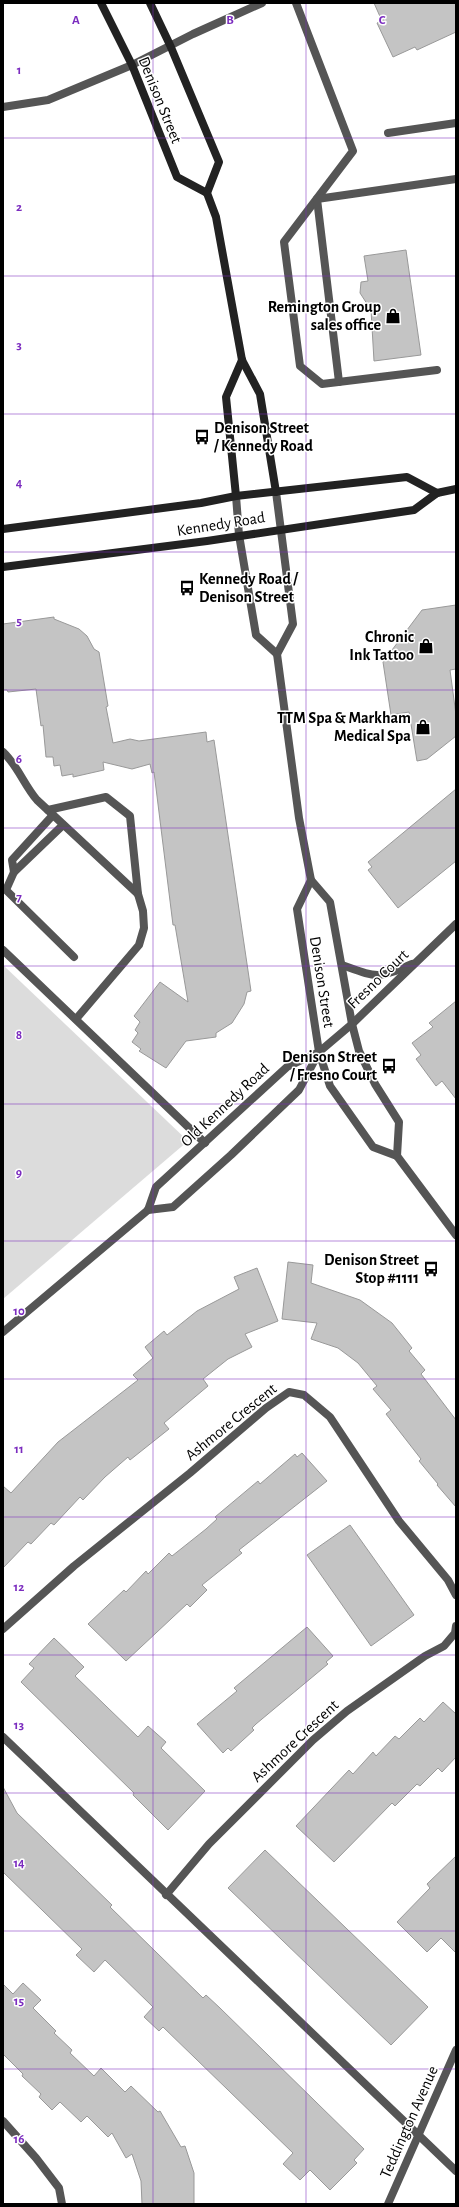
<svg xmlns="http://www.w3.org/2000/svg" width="459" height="2207" font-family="'Alegreya Sans',sans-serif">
  <rect width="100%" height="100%" fill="#fff"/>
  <polygon fill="#dcdcdc" points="3,965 188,1141 3,1299"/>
  <g fill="#c4c4c4" stroke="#999">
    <polygon points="374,3 456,3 456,32 417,50 415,47 393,57 377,23 382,21"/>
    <polygon points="406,250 421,355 374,361 371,310 360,293 361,282 368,281 364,256"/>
    <polygon points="456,605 456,669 450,670 456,715 456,736 427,759 417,761 409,712 391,715 383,662 422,610"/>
    <polygon points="54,617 54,619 79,629 87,636 94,649 99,652 108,706 106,707 113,743 130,739 139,741 206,732 207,742 214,740 251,991 247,992 244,1004 232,1023 216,1033 216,1037 186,1041 166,1068 139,1051 141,1049 132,1042 138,1033 135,1030 140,1022 134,1016 160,982 188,1002 175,925 173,925 154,772 152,773 150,764 132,769 103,762 104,770 73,777 73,774 62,776 60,765 54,766 53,757 46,757 43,725 41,726 36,689 8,692 7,690 3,690 3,624"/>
    <polygon points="456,789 456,861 398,908 368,870 372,867 368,862"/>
    <polygon points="456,1001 456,1099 442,1081 436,1086 416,1059 421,1055 412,1043 433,1027 429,1023"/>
    <polygon points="288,1262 313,1265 311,1283 360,1300 392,1323 412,1348 409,1351 425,1370 421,1374 456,1420 456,1507 437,1485 438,1484 419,1461 421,1459 386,1414 391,1410 373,1389 377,1386 358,1363 338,1348 311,1339 317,1323 282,1319"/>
    <polygon points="257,1268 278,1321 245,1334 252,1347 228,1359 203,1379 208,1386 164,1423 169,1429 130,1460 128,1457 105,1477 83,1500 80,1497 54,1525 51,1523 31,1544 28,1542 3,1568 3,1486 11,1493 58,1442 138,1380 133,1375 153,1358 145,1347 164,1331 167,1335 197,1311 239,1289 234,1277"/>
    <polygon points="302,1453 327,1481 239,1550 242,1553 202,1585 207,1590 190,1607 187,1604 126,1661 88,1624 124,1590 126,1592 146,1571 148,1574 169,1553 172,1556 206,1529 217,1519 215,1517 258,1481 260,1484 295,1454 297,1457"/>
    <polygon points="350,1525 414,1615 371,1646 307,1555"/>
    <polygon points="307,1627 333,1656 326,1662 328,1664 256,1724 252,1728 254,1730 231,1751 228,1748 223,1753 197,1724 237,1691 234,1688"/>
    <polygon points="54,1638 84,1667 75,1676 138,1737 148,1726 166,1742 161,1748 205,1791 168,1830 133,1795 134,1793 21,1682 34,1668 29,1664"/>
    <polygon points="443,1702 456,1714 456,1757 442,1772 438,1768 420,1786 417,1784 395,1806 392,1803 334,1862 296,1826 349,1770 353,1774 373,1752 376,1756 395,1736 399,1739 420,1718 424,1722"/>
    <polygon points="3,1787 17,1813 112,1905 110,1907 203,1998 206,1995 220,2008 364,2149 354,2160 357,2163 330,2190 310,2170 300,2180 283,2164 293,2153 163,2027 159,2031 144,2017 153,2007 105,1960 94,1972 76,1955 82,1949 3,1872"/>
    <polygon points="265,1850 428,2007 391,2045 228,1888"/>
    <polygon points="456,1856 456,1953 441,1938 427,1952 397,1922 430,1888 427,1884"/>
    <polygon points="23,1983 41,2000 33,2008 56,2031 54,2033 72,2050 70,2053 94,2076 101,2068 125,2092 131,2086 158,2112 160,2111 181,2147 185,2146 194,2173 194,2204 142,2204 141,2181 132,2154 126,2158 112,2133 108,2137 87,2116 81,2122 60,2102 52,2110 39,2097 41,2094 22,2076 23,2074 3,2054 3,1984 13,1994"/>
  </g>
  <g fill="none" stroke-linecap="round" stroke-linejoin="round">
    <g stroke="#555" stroke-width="8">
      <polyline points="296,3 353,151 284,242 300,366 322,384 437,370"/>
      <polyline points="3,107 48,100 132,65"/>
      <polyline points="388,133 456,123"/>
      <polyline points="339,382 317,199 456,179"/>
      <path d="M 3,752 C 18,766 24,785 37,800 L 138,894 L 143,911 L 144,928 L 139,945 L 76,1019"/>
      <polyline points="48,810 106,797 130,816 138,894"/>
      <polyline points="53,815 12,860 14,872 63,825"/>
      <polyline points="14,872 6,890 74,957"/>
      <polyline points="3,950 205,1143"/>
    </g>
    <g stroke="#555" stroke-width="8">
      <polyline points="132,65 193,34 262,3"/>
      <polyline points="352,1024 456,924"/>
      <polyline points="3,1629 74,1566 190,1473 266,1408 289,1392 304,1395 330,1417 399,1521 448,1580 456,1595"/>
      <polyline points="3,1737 456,2171"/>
      <polyline points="166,1895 209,1844 313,1740 347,1711 425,1656 444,1646 455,1633 456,1626"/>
      <polyline points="3,2121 36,2158 59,2188 62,2204"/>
    </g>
    <g stroke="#555" stroke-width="8">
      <polyline points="276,492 293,624 277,654 299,818 311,880 330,902 352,1024 359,1051 375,1084 399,1122 397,1156"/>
      <polyline points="236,496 239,535 256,635 277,654"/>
      <polyline points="311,880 297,909 319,1052 330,1086 373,1147 397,1156 456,1235"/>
      <path d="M 342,965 C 378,978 377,979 412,964"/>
      <polyline points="148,1210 173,1207 231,1155 299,1090 319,1052"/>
      <polyline points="3,1332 148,1210 156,1187 287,1067 319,1052 352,1024"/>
      <polyline points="388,2204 456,2050"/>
    </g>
    <g stroke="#222" stroke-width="8">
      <polyline points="101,3 132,65 177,177 207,193"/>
      <polyline points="150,3 170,45 219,162 207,193 216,217 242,360 260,394 276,492"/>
      <polyline points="236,496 226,397 242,360"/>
      <polyline points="3,529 201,503 236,496 407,477 437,493"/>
      <polyline points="3,567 207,541 414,510 437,493 456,489"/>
    </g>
  </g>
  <path fill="none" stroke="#7b2cbf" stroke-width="1" stroke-opacity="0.55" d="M 153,3 L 153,2204M 306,3 L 306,2204M 3,138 L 456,138M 3,276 L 456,276M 3,414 L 456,414M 3,552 L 456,552M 3,690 L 456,690M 3,828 L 456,828M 3,966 L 456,966M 3,1104 L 456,1104M 3,1241 L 456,1241M 3,1379 L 456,1379M 3,1517 L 456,1517M 3,1655 L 456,1655M 3,1793 L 456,1793M 3,1931 L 456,1931M 3,2069 L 456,2069"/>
  <defs>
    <g id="shop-bare" transform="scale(1.2)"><path d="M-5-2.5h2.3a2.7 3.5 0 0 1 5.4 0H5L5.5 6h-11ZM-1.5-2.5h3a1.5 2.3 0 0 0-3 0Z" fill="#000" stroke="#fff" stroke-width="2.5" paint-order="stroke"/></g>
    <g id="bus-bare" transform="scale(1.2)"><path d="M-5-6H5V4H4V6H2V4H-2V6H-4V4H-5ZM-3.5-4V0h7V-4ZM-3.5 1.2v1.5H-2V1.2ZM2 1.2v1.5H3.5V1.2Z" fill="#000" stroke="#fff" stroke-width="2.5" paint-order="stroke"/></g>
  </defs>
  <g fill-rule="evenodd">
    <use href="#shop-bare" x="393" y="316"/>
    <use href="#bus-bare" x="202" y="437"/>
    <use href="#bus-bare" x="187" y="588"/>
    <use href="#shop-bare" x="426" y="646"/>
    <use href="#shop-bare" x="423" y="727"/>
    <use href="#bus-bare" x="389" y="1066"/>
    <use href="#bus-bare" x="431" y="1269"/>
  </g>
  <g text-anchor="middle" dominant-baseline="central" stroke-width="3" stroke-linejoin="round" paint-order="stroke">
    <g font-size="16" fill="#000" stroke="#fff">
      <text transform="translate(160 100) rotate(68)">Denison Street</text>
      <text transform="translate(221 524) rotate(-9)">Kennedy Road</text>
      <text transform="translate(378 979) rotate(-44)">Fresno Court</text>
      <text transform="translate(322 982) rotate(81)">Denison Street</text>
      <text transform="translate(225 1105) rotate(-43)">Old Kennedy Road</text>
      <text transform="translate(231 1422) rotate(-39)">Ashmore Crescent</text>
      <text transform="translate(295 1741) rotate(-43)">Ashmore Crescent</text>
      <text transform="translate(409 2122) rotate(-66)">Teddington Avenue</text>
    </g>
    <g font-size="16" font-weight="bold" fill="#000" stroke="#fff" text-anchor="end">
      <text x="381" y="307">Remington Group<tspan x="381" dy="18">sales office</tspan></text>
      <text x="214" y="428" text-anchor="start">Denison Street<tspan x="214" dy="18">/ Kennedy Road</tspan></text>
      <text x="199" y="579" text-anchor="start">Kennedy Road /<tspan x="199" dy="18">Denison Street</tspan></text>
      <text x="414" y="637">Chronic<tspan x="414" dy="18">Ink Tattoo</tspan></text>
      <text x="411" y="718">TTM Spa &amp; Markham<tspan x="411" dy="18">Medical Spa</tspan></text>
      <text x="377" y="1057">Denison Street<tspan x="377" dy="18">/ Fresno Court</tspan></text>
      <text x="419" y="1260">Denison Street<tspan x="419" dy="18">Stop #1111</tspan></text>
    </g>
  </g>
  <g font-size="13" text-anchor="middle" font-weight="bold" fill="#7b2cbf" stroke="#fff" stroke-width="3" stroke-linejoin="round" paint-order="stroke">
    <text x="76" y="24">A</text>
    <text x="230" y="24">B</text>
    <text x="382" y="24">C</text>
    <text x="19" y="74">1</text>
    <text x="19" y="211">2</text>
    <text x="19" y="349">3</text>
    <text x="19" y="487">4</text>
    <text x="19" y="625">5</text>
    <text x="19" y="763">6</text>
    <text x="19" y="901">7</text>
    <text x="19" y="1039">8</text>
    <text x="19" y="1177">9</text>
    <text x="19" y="1315">10</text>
    <text x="19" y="1453">11</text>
    <text x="19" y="1591">12</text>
    <text x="19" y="1729">13</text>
    <text x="19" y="1867">14</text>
    <text x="19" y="2005">15</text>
    <text x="19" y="2143">16</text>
  </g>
  <rect width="459" height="2207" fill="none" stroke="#000000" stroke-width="8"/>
</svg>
